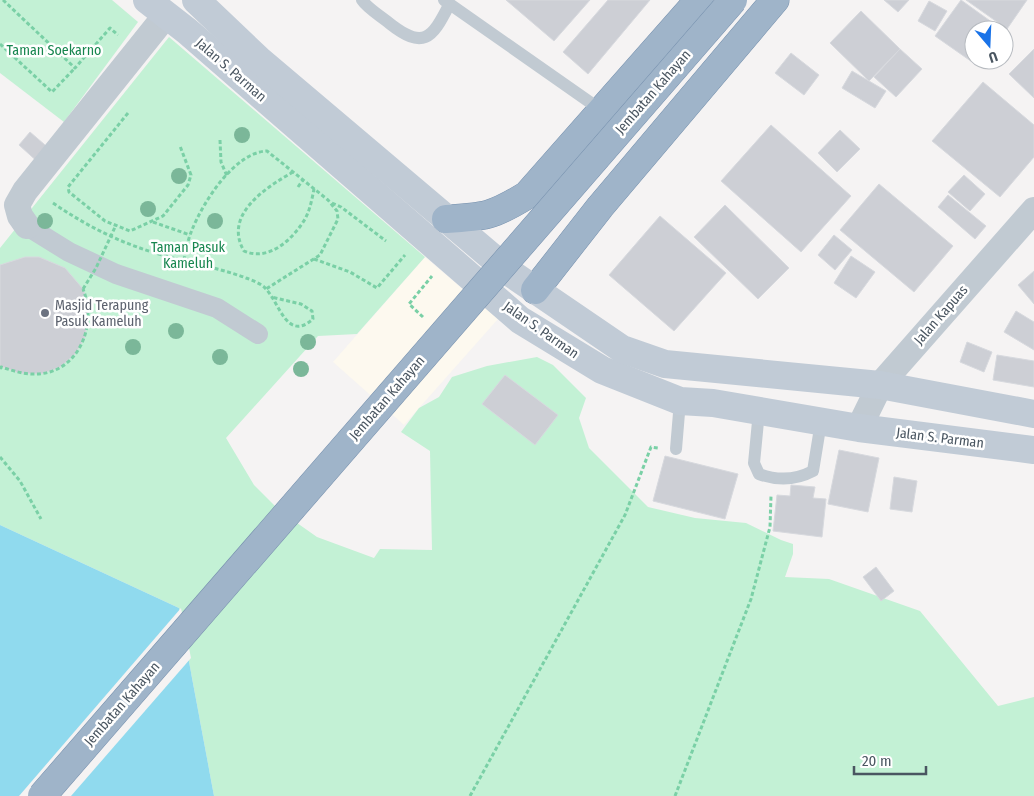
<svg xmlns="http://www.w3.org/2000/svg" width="1034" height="796" font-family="'Fira Sans Condensed',sans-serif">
  <rect width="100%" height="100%" fill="#f5f3f3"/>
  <polygon fill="#fdf9ef" points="425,257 498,319 404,425 333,362"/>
  <g fill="#c3f1d5">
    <polygon points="0,0 112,0 138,22 64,122 0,73"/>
    <polygon points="169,37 425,257 357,334 318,336 226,438 254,485 280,511 317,537 374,558 380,549 432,550 430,451 401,432 419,408 439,397 452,377 487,366 537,357 553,365 586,398 579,418 589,448 648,507 695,518 746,523 781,540 793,544 793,554 785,577 829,579 920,611 998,706 1034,697 1034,796 214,796 179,608 0,525 0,248"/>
  </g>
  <polygon fill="#90daee" points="0,525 179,608 214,796 0,796"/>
  <polygon fill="#f5f3f3" points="181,608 191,658 71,796 19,796"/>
  <g fill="#cdcfd5" stroke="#d7d9de">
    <polygon points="506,0 590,0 554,41"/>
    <polygon points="608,0 650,0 588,74 563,52"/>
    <polygon points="884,0 909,0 898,12"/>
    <polygon points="961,0 1000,28 998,30 974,30 974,60 977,60 975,64 935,36"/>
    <polygon points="966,0 1027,0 1007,29"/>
    <polygon points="929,1 947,11 935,31 918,21"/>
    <polygon points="861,11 900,49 869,81 830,43"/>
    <polygon points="900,49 922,69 896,97 874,77"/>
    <polygon points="1034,49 1034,98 1009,74"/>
    <polygon points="791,53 819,75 804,95 775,73"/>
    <polygon points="852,71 886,91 875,108 842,88"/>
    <polygon points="983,82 1034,125 1034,157 1000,197 932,141"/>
    <polygon points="771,125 851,196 801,252 721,181"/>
    <polygon points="840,130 860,149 837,172 818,153"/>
    <polygon points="30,132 52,151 40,164 19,145"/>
    <polygon points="964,175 985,194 970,211 948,192"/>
    <polygon points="879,184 953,246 914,292 840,230"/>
    <polygon points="948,195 986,226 975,239 938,207"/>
    <polygon points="725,205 789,268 758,299 694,237"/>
    <polygon points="660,216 726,273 674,331 609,275"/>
    <polygon points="834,235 852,250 835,270 818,255"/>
    <polygon points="851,256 875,272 856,298 834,283"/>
    <polygon points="25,257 39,257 65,268 83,289 89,308 85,337 75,354 60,367 41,374 19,373 0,366 0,265"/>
    <polygon points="1034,271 1034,304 1018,285"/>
    <polygon points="1016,311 1034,322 1034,350 1004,332"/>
    <polygon points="967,342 992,352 984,372 960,362"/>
    <polygon points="997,355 1034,361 1034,387 993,380"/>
    <polygon points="505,375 558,415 535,445 482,404"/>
    <polygon points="839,450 879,458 868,512 828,504"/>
    <polygon points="665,456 738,474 725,519 653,501"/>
    <polygon points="894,477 917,481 912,512 890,509"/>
    <polygon points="791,485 815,487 813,498 826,499 822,537 773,531 777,495 790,496"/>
    <polygon points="876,567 894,591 881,601 863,577"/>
  </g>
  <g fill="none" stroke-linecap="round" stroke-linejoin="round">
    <g stroke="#7690ad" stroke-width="29">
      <g id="trunk">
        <path d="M 446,219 C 485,217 493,216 527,195 L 699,0"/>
        <polyline points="535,290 600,207 775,0"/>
      </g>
    </g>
    <g stroke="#7ad0a6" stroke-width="3" stroke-dasharray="4 2.5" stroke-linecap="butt">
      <polyline points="3,0 75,68 110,28 118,35"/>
      <polyline points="0,44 52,92 75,68"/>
      <polyline points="128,113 68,187 69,192 105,221 130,231 163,216 188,185 191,175 180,146"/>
      <polyline points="220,140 221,162 227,176"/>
      <path d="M 293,172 C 265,188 223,215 244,251 C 269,262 293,239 305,219 C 310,210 312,199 314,189"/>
      <polyline points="298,187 303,180"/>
      <path d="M 53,203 C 88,227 124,245 166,256 C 193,264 220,268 246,278 C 252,280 262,284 266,289 C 280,304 287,342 313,319 L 312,311 L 301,304 L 271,297"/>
      <polyline points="332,203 341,207 386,241"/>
      <polyline points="153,222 190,235"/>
      <polyline points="314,259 350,272 377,288 405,255"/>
      <path d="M 184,260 C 186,250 188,239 192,230 C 203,202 235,152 267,151 L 328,200 L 337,211 L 338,219 L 320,255 L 266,289"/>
      <polyline points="423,317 409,304 432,276"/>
      <path d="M 0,369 L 1,367 C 11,370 22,374 32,374 C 78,376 98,326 83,289"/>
      <polyline points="0,457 20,481 41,519"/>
      <polyline points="470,796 625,515 651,447 658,448"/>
      <polyline points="675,796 751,599 770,527 771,496"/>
    </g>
    <g stroke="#c1cad2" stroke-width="12">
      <path d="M 362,0 C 368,9 381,16 389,23 C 423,50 432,39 449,5"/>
      <polyline points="444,0 591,103 603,108"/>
      <path d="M 759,411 L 754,463 L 759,474 C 778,481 796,480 813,471 L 821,422"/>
      <polyline points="676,449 680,401"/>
    </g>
    <polyline stroke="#c1cad2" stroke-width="20" points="27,226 69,252 116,274 217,308 258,334"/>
    <g stroke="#c1cad2" stroke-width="26">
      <polyline points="27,226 20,216 17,205 25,191 166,15"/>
      <polyline points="859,428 880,385 1034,210"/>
    </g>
    <g stroke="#c1cbd6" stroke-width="28">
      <polyline points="147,0 187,31 520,320 602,370 680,401 713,403 859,428 1034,450"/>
      <polyline points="196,0 259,60 512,274 622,349 665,364 880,385 1034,414"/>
    </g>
    <use href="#trunk" stroke="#9fb4c9" stroke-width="28"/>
    <g stroke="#7690ad" stroke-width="29" stroke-linecap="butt">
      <polyline id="trunk-bridge" points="42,796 733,0"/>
    </g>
    <polyline stroke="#7ad0a6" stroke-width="3" stroke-dasharray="4 2.5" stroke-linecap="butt" points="83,289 96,268 116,225"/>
    <use href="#trunk-bridge" stroke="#9fb4c9" stroke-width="28"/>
  </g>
  <g fill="#7bb799">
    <circle cx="242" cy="135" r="8"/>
    <circle cx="179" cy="176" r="8"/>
    <circle cx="148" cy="209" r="8"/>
    <circle cx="45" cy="221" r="8"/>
    <circle cx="215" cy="221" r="8"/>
    <circle cx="176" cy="331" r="8"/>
    <circle cx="308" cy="342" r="8"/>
    <circle cx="133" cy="347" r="8"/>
    <circle cx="220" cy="357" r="8"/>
    <circle cx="301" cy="369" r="8"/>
  </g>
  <circle fill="#6b7280" stroke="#fff" stroke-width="2" cx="45" cy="313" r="5"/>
  <g text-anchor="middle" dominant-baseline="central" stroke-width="5" stroke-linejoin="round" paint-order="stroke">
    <g font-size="14" fill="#17864f" stroke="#fff">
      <text x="54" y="50">Taman Soekarno</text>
      <text x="188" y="247">Taman Pasuk<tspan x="188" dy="16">Kameluh</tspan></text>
    </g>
    <g font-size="14" fill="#4a5661" stroke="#fff">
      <text transform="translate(231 70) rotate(41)">Jalan S. Parman</text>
      <text transform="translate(653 92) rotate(-49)">Jembatan Kahayan</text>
      <text transform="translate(941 315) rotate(-49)">Jalan Kapuas</text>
      <text transform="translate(541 330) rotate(35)">Jalan S. Parman</text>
      <text transform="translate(387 398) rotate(-49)">Jembatan Kahayan</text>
      <text transform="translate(940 438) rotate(7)">Jalan S. Parman</text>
      <text transform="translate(122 704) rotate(-49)">Jembatan Kahayan</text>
    </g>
    <g font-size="14" fill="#5b616d" stroke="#fff" text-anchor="start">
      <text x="55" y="305">Masjid Terapung<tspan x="55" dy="16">Pasuk Kameluh</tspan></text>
    </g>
  </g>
  <g transform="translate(989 45) rotate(161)"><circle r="24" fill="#ffffff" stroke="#b7bbc0"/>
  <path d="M0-4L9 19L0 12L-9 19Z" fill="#1a73e8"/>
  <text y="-8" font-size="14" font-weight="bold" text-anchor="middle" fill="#4a5661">U</text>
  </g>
  <path d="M854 766v8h72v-8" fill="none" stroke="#4a5661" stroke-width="2.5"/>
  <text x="862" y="766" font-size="15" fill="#4a5661" stroke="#ffffff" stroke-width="4" paint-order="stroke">20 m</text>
</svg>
